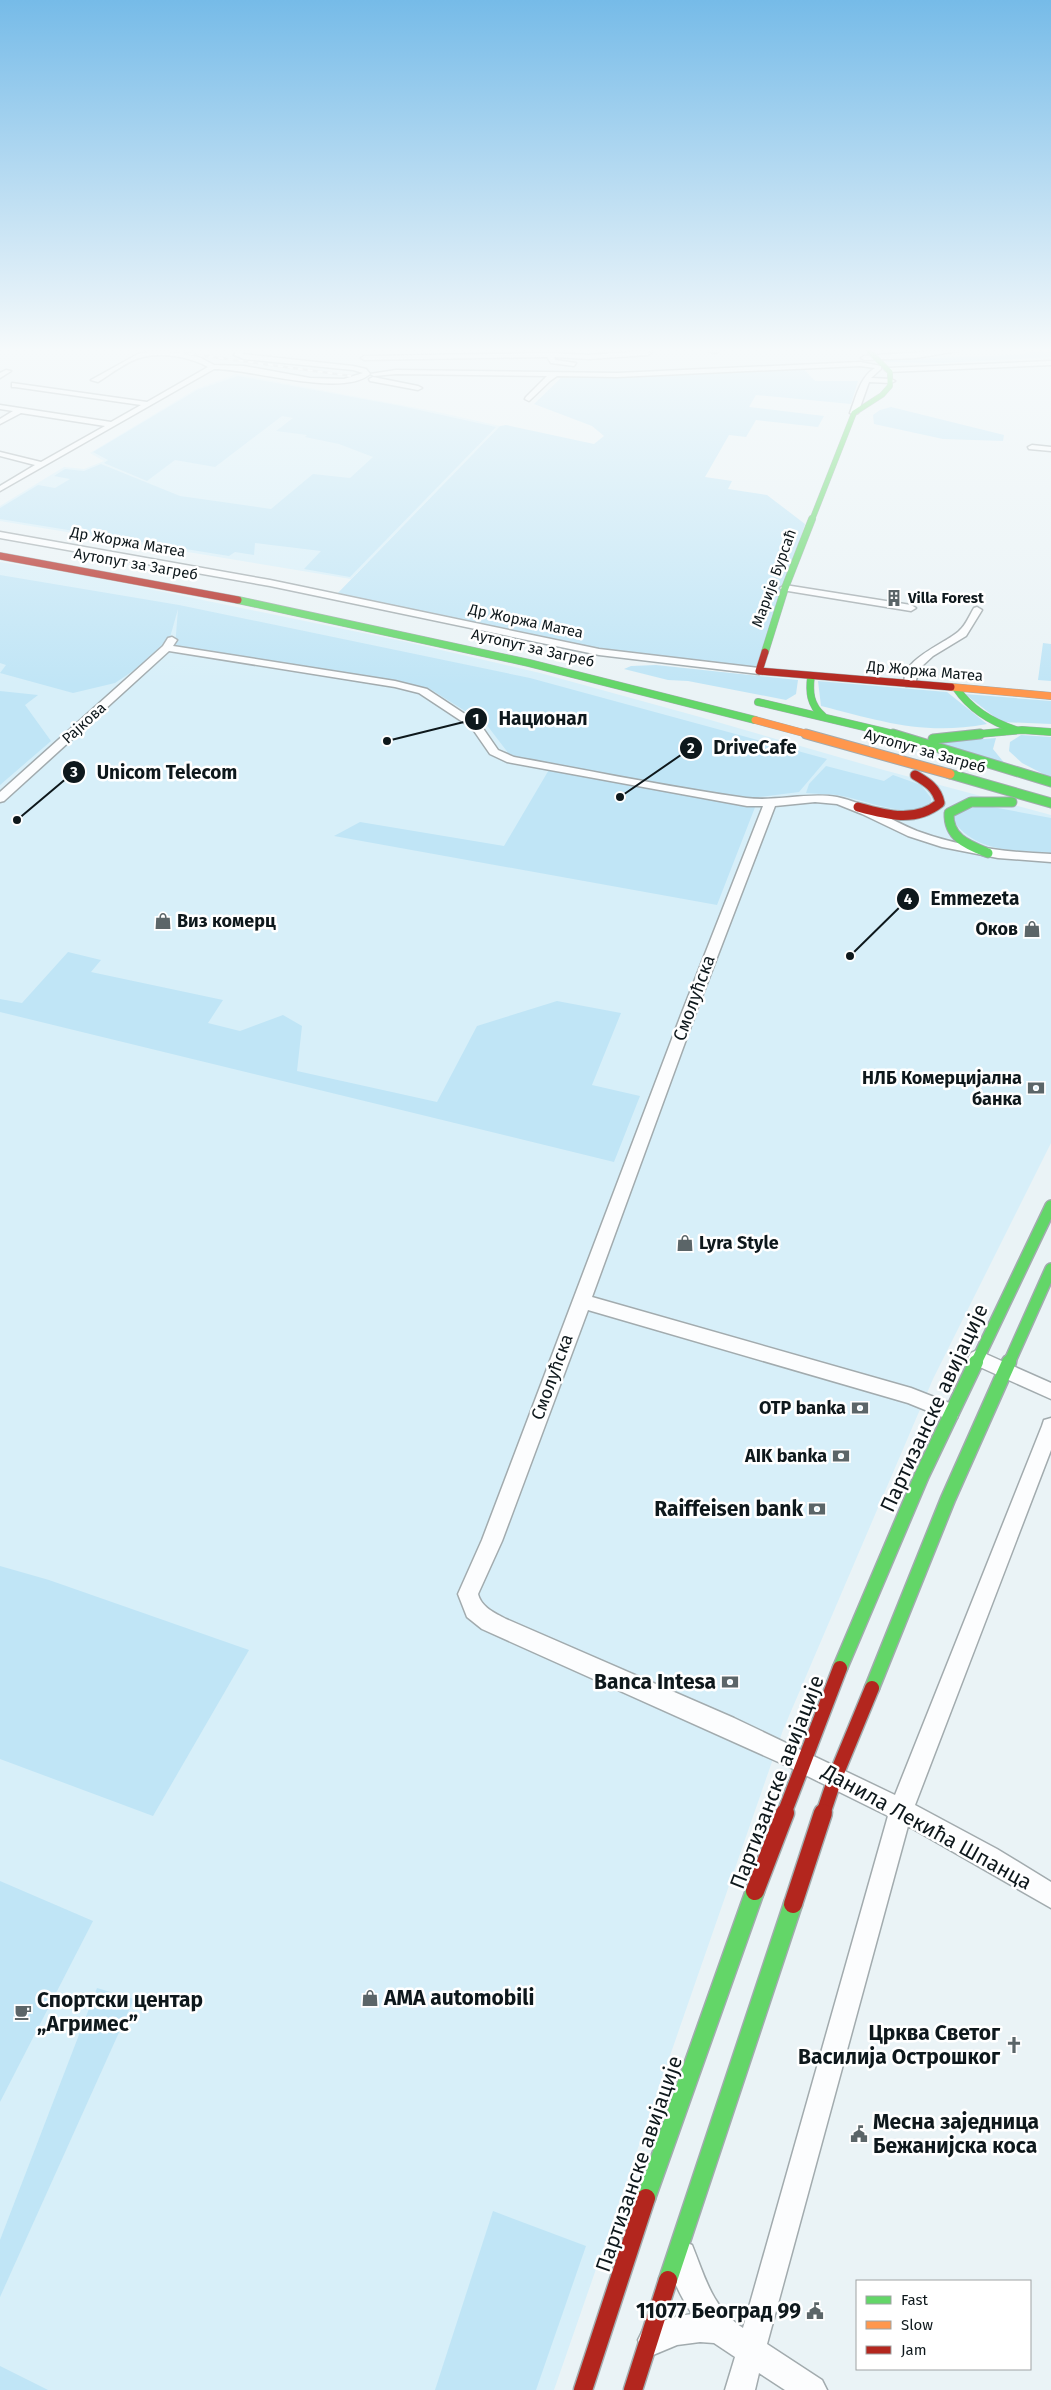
<svg xmlns="http://www.w3.org/2000/svg" width="1051" height="2390" font-family="'Fira Sans',sans-serif">
  <rect width="100%" height="100%" fill="#eaf3f6"/>
  <g fill="#d7eff9">
    <polygon points="236,374 433,411 500,426 351,579 0,521 0,506 64,467 84,469 104,461 90,453 196,389"/>
    <polygon points="0,562 91,577 402,641 540,673 700,717 880,769 1051,815 1051,1143 933,1379 783,1730 554,2390 0,2390"/>
  </g>
  <g fill="#c0e5f6">
    <polygon points="1039,351 1051,351 1051,357 943,363 886,362 884,360 1015,355"/>
    <polygon points="800,365 815,381 858,381 851,404 756,395 749,407 824,416 818,427 756,420 746,437 729,435 705,477 732,481 728,489 767,495 805,524 759,671 621,656 335,596 500,426 506,425 594,444 604,436 592,426 534,404 564,375 658,373"/>
    <polygon points="238,376 401,406 496,427 350,577 304,569 321,551 255,543 254,555 235,552 229,556 0,519 0,508 38,485 55,488 70,479 54,476 65,469 84,471 101,464 180,496 271,509 313,474 350,478 373,457 339,444 305,437 307,435 276,431 293,418 282,416 215,467 175,460 147,481 104,463 108,460 93,452 197,390"/>
    <polygon points="891,407 1004,435 1003,441 943,439 874,424 873,415 880,410"/>
    <polygon points="0,575 179,605 530,678 827,759 799,792 759,797 717,905 334,836 360,822 504,846 550,768 509,754 486,724 430,689 407,683 175,647 178,609 167,648 115,683 73,693 0,673 6,665 0,663"/>
    <polygon points="1043,643 1051,644 1051,681 1038,680"/>
    <polygon points="656,665 798,680 796,694 786,700 688,681 668,680 624,669 631,666"/>
    <path d="M 818,681 L 947,692 L 987,724 C 924,736 881,721 821,706 Z"/>
    <polygon points="0,691 38,695 25,705 51,741 0,785"/>
    <polygon points="965,694 1051,701 1051,724 1001,722"/>
    <polygon points="1021,735 1051,737 1051,778 1022,763 1009,751 1010,742"/>
    <polygon points="996,738 993,749 1006,765 935,743"/>
    <path d="M 826,766 L 884,781 L 893,775 L 921,785 L 931,798 L 931,807 C 903,818 866,800 837,795 C 827,794 816,794 806,793 L 809,784 Z"/>
    <path d="M 982,805 L 1051,818 L 1051,853 C 1015,850 978,853 954,822 L 955,813 Z"/>
    <polygon points="68,952 101,960 91,972 223,1000 208,1023 240,1031 283,1015 302,1026 297,1071 437,1102 477,1026 557,1001 621,1013 592,1085 640,1096 614,1162 0,1012 0,999 22,1003"/>
    <polygon points="0,1566 49,1580 249,1650 153,1816 0,1759"/>
    <polygon points="0,1881 93,1921 0,2102"/>
    <polygon points="97,1988 134,1999 0,2297 0,2240"/>
    <polygon points="493,2211 586,2246 536,2390 435,2390"/>
    <polygon points="0,2366 48,2390 0,2390"/>
  </g>
  <g fill="none" stroke-linecap="round" stroke-linejoin="round">
    <g stroke="#a2abae" stroke-width="3">
      <g id="street">
        <path d="M 153,351 L 167,351 L 199,357 L 214,365 L 244,366 L 310,378 L 344,379 L 363,373 L 353,370 L 244,359 L 234,355 L 237,351 L 244,351 L 242,354 L 353,366 L 366,369 L 370,374 L 396,370 L 617,373 L 860,362 L 881,366 L 881,369 L 871,378 L 891,379 L 895,381 L 891,383 L 869,382 L 858,413 L 854,415 L 850,413 C 856,397 860,377 875,368 L 860,366 L 617,377 L 557,376 L 550,381 L 529,401 L 525,399 L 526,397 L 547,376 L 396,374 L 374,376 L 370,374 C 343,398 252,369 214,369 L 0,491 L 0,486 L 35,465 L 0,456 L 0,452 L 41,462 L 105,426 L 21,413 L 0,424 L 0,419 L 13,411 L 0,409 L 0,405 L 111,422 L 141,405 L 15,387 L 12,387 L 12,383 L 147,402 L 208,367 C 190,357 163,352 143,357 C 128,360 111,374 98,382 L 91,380 L 138,354 Z"/>
        <polygon points="643,351 651,353 648,355 589,359 554,357 555,360 576,363 574,366 551,363 547,357 364,360 361,358 364,356 549,353 589,355"/>
        <polygon points="708,351 719,351 716,353"/>
        <polygon points="937,351 958,351 916,358 864,360 861,358 864,356"/>
        <polygon points="1051,361 1051,365 888,372 885,370 888,368"/>
        <polygon points="6,370 11,371 0,378 0,373"/>
        <polygon points="373,377 418,386 422,388 418,390 370,381 369,379"/>
        <polygon points="1032,445 1051,447 1051,451 1029,449 1028,447"/>
        <polygon points="0,532 270,580 599,649 759,668 764,671 759,674 599,655 270,586 0,538"/>
        <polygon points="785,585 911,605 916,608 911,611 782,590 780,588"/>
        <path d="M 977,607 L 982,610 L 966,636 L 933,656 L 920,668 L 914,686 L 906,686 C 896,661 945,644 959,631 C 966,625 969,616 974,608 Z"/>
        <path d="M 172,637 L 177,640 L 173,646 L 395,681 L 427,689 L 480,724 L 498,750 L 514,757 C 591,771 668,787 746,798 C 776,802 806,792 837,797 C 866,803 890,820 917,831 C 960,847 1005,852 1051,854 L 1051,862 L 998,858 L 942,847 L 908,836 L 862,814 L 837,804 L 815,802 L 775,806 L 695,1015 L 592,1297 L 911,1388 L 957,1406 L 959,1412 L 957,1418 L 950,1420 L 908,1403 L 588,1310 L 502,1541 L 478,1594 C 481,1607 495,1613 506,1619 L 734,1718 L 895,1795 L 1042,1426 L 1044,1420 L 1051,1418 L 1051,1450 L 915,1805 L 997,1849 L 1051,1882 L 1051,1908 L 908,1826 L 767,2344 L 822,2380 L 827,2390 L 785,2390 L 759,2373 L 755,2390 L 725,2390 L 735,2357 L 714,2343 L 700,2342 L 677,2345 L 653,2355 L 643,2350 L 638,2340 L 643,2330 C 658,2322 674,2316 692,2314 C 680,2295 663,2266 672,2245 L 682,2241 L 692,2245 C 705,2277 712,2308 743,2328 L 888,1816 L 785,1765 L 482,1629 L 467,1617 L 458,1594 L 482,1540 L 681,1015 L 763,806 L 747,806 L 507,762 L 490,754 L 472,728 L 419,693 L 395,687 L 169,651 L 4,801 L 0,802 L 0,792 L 163,646 L 168,638 Z"/>
        <polygon points="977,1350 1051,1383 1051,1399 971,1363 968,1358 971,1353"/>
      </g>
    </g>
    <g stroke="#a2abae" stroke-width="6">
      <polyline id="fast-far5" points="812,520 854,413 882,395 890,386 890,372 881,363"/>
    </g>
    <g stroke="#a2abae" stroke-width="8">
      <g id="fast-far4">
        <polyline points="238,600 529,663 755,720"/>
        <polyline points="765,652 785,588 812,519"/>
        <path d="M 811,676 C 809,692 810,705 823,716"/>
        <path d="M 956,688 C 971,710 991,722 1016,730"/>
        <polyline points="758,702 898,735"/>
        <polyline points="968,735 1022,730 1051,732"/>
      </g>
    </g>
    <g stroke="#a2abae" stroke-width="11">
      <g id="fast-far3">
        <polyline points="893,734 1051,782"/>
        <polyline points="933,739 980,734"/>
        <polyline points="950,774 1051,803"/>
        <path d="M 988,853 C 968,845 948,838 949,813 L 971,802 L 1012,802"/>
      </g>
    </g>
    <g stroke="#a2abae" stroke-width="14">
      <g id="fast-far2">
        <polyline points="976,1363 1051,1206"/>
        <polyline points="1009,1363 1051,1269"/>
      </g>
    </g>
    <g stroke="#a2abae" stroke-width="17">
      <g id="fast-far1">
        <polyline points="840,1668 922,1475 976,1362"/>
        <polyline points="872,1688 948,1499 1009,1362"/>
      </g>
    </g>
    <g stroke="#a2abae" stroke-width="21">
      <g id="fast">
        <polyline points="646,2198 755,1891"/>
        <polyline points="668,2280 793,1904"/>
      </g>
    </g>
    <g stroke="#a2abae" stroke-width="8">
      <g id="slow-far1">
        <polyline points="951,687 1051,696"/>
        <polyline points="755,720 811,735"/>
      </g>
    </g>
    <g stroke="#a2abae" stroke-width="11">
      <polyline id="slow" points="806,734 950,774"/>
    </g>
    <g stroke="#a2abae" stroke-width="8">
      <g id="jam-far3">
        <polyline points="0,556 238,600"/>
        <polyline points="765,652 759,671 951,687"/>
      </g>
    </g>
    <g stroke="#a2abae" stroke-width="11">
      <path id="jam-far2" d="M 858,807 C 887,815 915,823 940,803 C 937,788 927,782 915,775"/>
    </g>
    <g stroke="#a2abae" stroke-width="17">
      <g id="jam-far1">
        <polyline points="784,1814 840,1668"/>
        <polyline points="823,1814 836,1775 872,1688"/>
      </g>
    </g>
    <g stroke="#a2abae" stroke-width="21">
      <g id="jam">
        <polyline points="755,1891 785,1813"/>
        <polyline points="793,1904 823,1813"/>
        <polyline points="583,2390 646,2198"/>
        <polyline points="633,2390 668,2280"/>
      </g>
    </g>
    <use href="#street" fill="#fcfdfe" fill-rule="evenodd"/>
    <use href="#fast-far5" stroke="#63d668" stroke-width="5"/>
    <use href="#fast-far4" stroke="#63d668" stroke-width="7"/>
    <use href="#fast-far3" stroke="#63d668" stroke-width="9"/>
    <use href="#fast-far2" stroke="#63d668" stroke-width="11"/>
    <use href="#fast-far1" stroke="#63d668" stroke-width="14"/>
    <use href="#fast" stroke="#63d668" stroke-width="18"/>
    <use href="#slow-far1" stroke="#ff974d" stroke-width="7"/>
    <use href="#slow" stroke="#ff974d" stroke-width="9"/>
    <use href="#jam-far3" stroke="#b3261e" stroke-width="7"/>
    <use href="#jam-far2" stroke="#b3261e" stroke-width="9"/>
    <use href="#jam-far1" stroke="#b3261e" stroke-width="14"/>
    <use href="#jam" stroke="#b3261e" stroke-width="18"/>
    <g stroke="#c5c8ca" stroke-width="2.5">
      <polyline id="rail" points="169,351 351,376"/>
    </g>
    <use href="#rail" stroke="#fff" stroke-width="2" stroke-dasharray="5" stroke-linecap="butt"/>
    <g stroke="#a2abae" stroke-width="6" stroke-linecap="butt">
      <polyline id="fast-bridge" points="869,351 881,363"/>
    </g>
    <use href="#fast-bridge" stroke="#63d668" stroke-width="5"/>
  </g>
  <linearGradient id="sky" x2="0" y2="1"><stop stop-color="#76bbe8"/><stop offset="0.51" stop-color="#f6fafb"/><stop offset="1" stop-color="#f6fafb" stop-opacity="0"/></linearGradient>
  <rect width="1051" height="686" fill="url(#sky)"/>
  <defs>
    <g id="building-bare" transform="scale(1.35)"><path d="M-4-6H4V6H1V3H-1V6H-4ZM-2.5-4.3h1.7v1.8h-1.7ZM.8-4.3h1.7v1.8H.8ZM-2.5-1h1.7V.8h-1.7ZM.8-1h1.7V.8H.8Z" fill="#5b6568" stroke="#fff" stroke-width="2.5" paint-order="stroke"/></g>
    <g id="shop-bare" transform="scale(1.35)"><path d="M-5-2.5h2.3a2.7 3.5 0 0 1 5.4 0H5L5.5 6h-11ZM-1.5-2.5h3a1.5 2.3 0 0 0-3 0Z" fill="#5b6568" stroke="#fff" stroke-width="2.5" paint-order="stroke"/></g>
    <g id="bank-bare" transform="scale(1.35)"><path d="M-6-4H6V4H-6ZM0-2.3a2.3 2.3 0 1 0 0 4.6a2.3 2.3 0 1 0 0-4.6Z" fill="#5b6568" stroke="#fff" stroke-width="2.5" paint-order="stroke"/></g>
    <g id="cafe-bare" transform="scale(1.35)"><path d="M-5.5-4.5H6V0H3Q3 3.5 0 3.5H-2.5Q-5.5 3.5-5.5 0ZM3-3.2v2h1.7v-2ZM-6 4.5H4V6H-6Z" fill="#5b6568" stroke="#fff" stroke-width="2.5" paint-order="stroke"/></g>
    <g id="church-bare" transform="scale(1.35)"><path d="M-1.2-6h2.4v3.5h3.3v2.4h-3.3V6h-2.4V-.1h-3.3v-2.4h3.3Z" fill="#5b6568" stroke="#fff" stroke-width="2.5" paint-order="stroke"/></g>
    <g id="civic-bare" transform="scale(1.35)"><path d="M-.6-6.5H3V-4.5H.6V-3L4-1V1h2V6H-6V1h2V-1L-.6-3ZM-1.2 2.5V6h2.4V2.5Z" fill="#5b6568" stroke="#fff" stroke-width="2.5" paint-order="stroke"/></g>
  </defs>
  <g fill-rule="evenodd">
    <use href="#building-bare" x="894" y="598"/>
    <use href="#shop-bare" x="163" y="921"/>
    <use href="#shop-bare" x="1032" y="929"/>
    <use href="#bank-bare" x="1036" y="1088"/>
    <use href="#shop-bare" x="685" y="1243"/>
    <use href="#bank-bare" x="860" y="1408"/>
    <use href="#bank-bare" x="841" y="1456"/>
    <use href="#bank-bare" x="817" y="1509"/>
    <use href="#bank-bare" x="730" y="1682"/>
    <use href="#shop-bare" x="370" y="1998"/>
    <use href="#cafe-bare" x="23" y="2012"/>
    <use href="#church-bare" x="1014" y="2045"/>
    <use href="#civic-bare" x="859" y="2134"/>
    <use href="#civic-bare" x="815" y="2311"/>
  </g>
  <g text-anchor="middle" dominant-baseline="central" stroke-width="5" stroke-linejoin="round" paint-order="stroke">
    <g font-size="15" fill="#0e181c" stroke="#fff">
      <text transform="translate(128 542) rotate(10)">Др Жоржа Матеа</text>
      <text transform="translate(136 564) rotate(10)">Аутопут за Загреб</text>
      <text transform="translate(774 578) rotate(-70)">Марије Бурсаћ</text>
      <text transform="translate(526 621) rotate(12)">Др Жоржа Матеа</text>
      <text transform="translate(533 648) rotate(13)">Аутопут за Загреб</text>
      <text transform="translate(925 671) rotate(5)">Др Жоржа Матеа</text>
      <text transform="translate(84 723) rotate(-42)">Рајкова</text>
      <text transform="translate(925 751) rotate(16)">Аутопут за Загреб</text>
    </g>
    <g font-size="15" font-weight="bold" fill="#0e181c" stroke="#fff" text-anchor="start">
      <text x="908" y="598">Villa Forest</text>
    </g>
    <g font-size="18" font-weight="bold" fill="#0e181c" stroke="#fff" text-anchor="end">
      <text x="177" y="921" text-anchor="start">Виз комерц</text>
      <text x="1018" y="929">Оков</text>
      <text x="1022" y="1078">НЛБ Комерцијална<tspan x="1022" dy="21">банка</tspan></text>
      <text x="699" y="1243" text-anchor="start">Lyra Style</text>
      <text x="846" y="1408">OTP banka</text>
      <text x="827" y="1456">AIK banka</text>
    </g>
    <g font-size="18" fill="#0e181c" stroke="#fff">
      <text transform="translate(694 998) rotate(-70)">Смолућска</text>
      <text transform="translate(552 1377) rotate(-70)">Смолућска</text>
    </g>
    <g font-size="21" fill="#0e181c" stroke="#fff">
      <text transform="translate(934 1408) rotate(-65)">Партизанске авијације</text>
      <text transform="translate(777 1782) rotate(-69)">Партизанске авијације</text>
      <text transform="translate(927 1827) rotate(29)">Данила Лекића Шпанца</text>
      <text transform="translate(639 2164) rotate(-71)">Партизанске авијације</text>
    </g>
    <g font-size="21" font-weight="bold" fill="#0e181c" stroke="#fff" text-anchor="end">
      <text x="803" y="1509">Raiffeisen bank</text>
      <text x="716" y="1682">Banca Intesa</text>
      <text x="384" y="1998" text-anchor="start">AMA automobili</text>
      <text x="37" y="2000" text-anchor="start">Спортски центар<tspan x="37" dy="24">„Агримес”</tspan></text>
      <text x="1000" y="2033">Црква Светог<tspan x="1000" dy="24">Василија Острошког</tspan></text>
      <text x="873" y="2122" text-anchor="start">Месна заједница<tspan x="873" dy="24">Бежанијска коса</tspan></text>
      <text x="801" y="2311">11077 Београд 99</text>
    </g>
  </g>
  <path fill="none" stroke="#0e181c" stroke-width="2" d="M387 741L476 719M620 797L691 748M17 820L74 772M850 956L908 899"/>
  <g fill="#0e181c" stroke="#fff" stroke-width="2">
    <circle cx="387" cy="741" r="5"/>
    <circle cx="620" cy="797" r="5"/>
    <circle cx="17" cy="820" r="5"/>
    <circle cx="850" cy="956" r="5"/>
    <circle cx="476" cy="719" r="12"/>
    <circle cx="691" cy="748" r="12"/>
    <circle cx="74" cy="772" r="12"/>
    <circle cx="908" cy="899" r="12"/>
  </g>
  <g font-size="15" text-anchor="middle" font-weight="bold" fill="#fff">
    <text x="476" y="724">1</text>
    <text x="691" y="753">2</text>
    <text x="74" y="777">3</text>
    <text x="908" y="904">4</text>
  </g>
  <g font-size="19" text-anchor="middle" font-weight="bold" fill="#0e181c" stroke="#fff" stroke-width="5" stroke-linejoin="round" paint-order="stroke">
    <text x="543" y="725">Национал</text>
    <text x="755" y="754">DriveCafe</text>
    <text x="167" y="779">Unicom Telecom</text>
    <text x="975" y="905">Emmezeta</text>
  </g>
  <rect x="856" y="2280" width="175" height="90" fill="#ffffff" stroke="#9fa3a4"/>
  <rect x="866" y="2296" width="25" height="8" fill="#63d668" stroke="#9fa3a4"/>
  <text x="901" y="2305" font-size="15" fill="#0e181c">Fast</text>
  <rect x="866" y="2321" width="25" height="8" fill="#ff974d" stroke="#9fa3a4"/>
  <text x="901" y="2330" font-size="15" fill="#0e181c">Slow</text>
  <rect x="866" y="2346" width="25" height="8" fill="#b3261e" stroke="#9fa3a4"/>
  <text x="901" y="2355" font-size="15" fill="#0e181c">Jam</text>
</svg>
